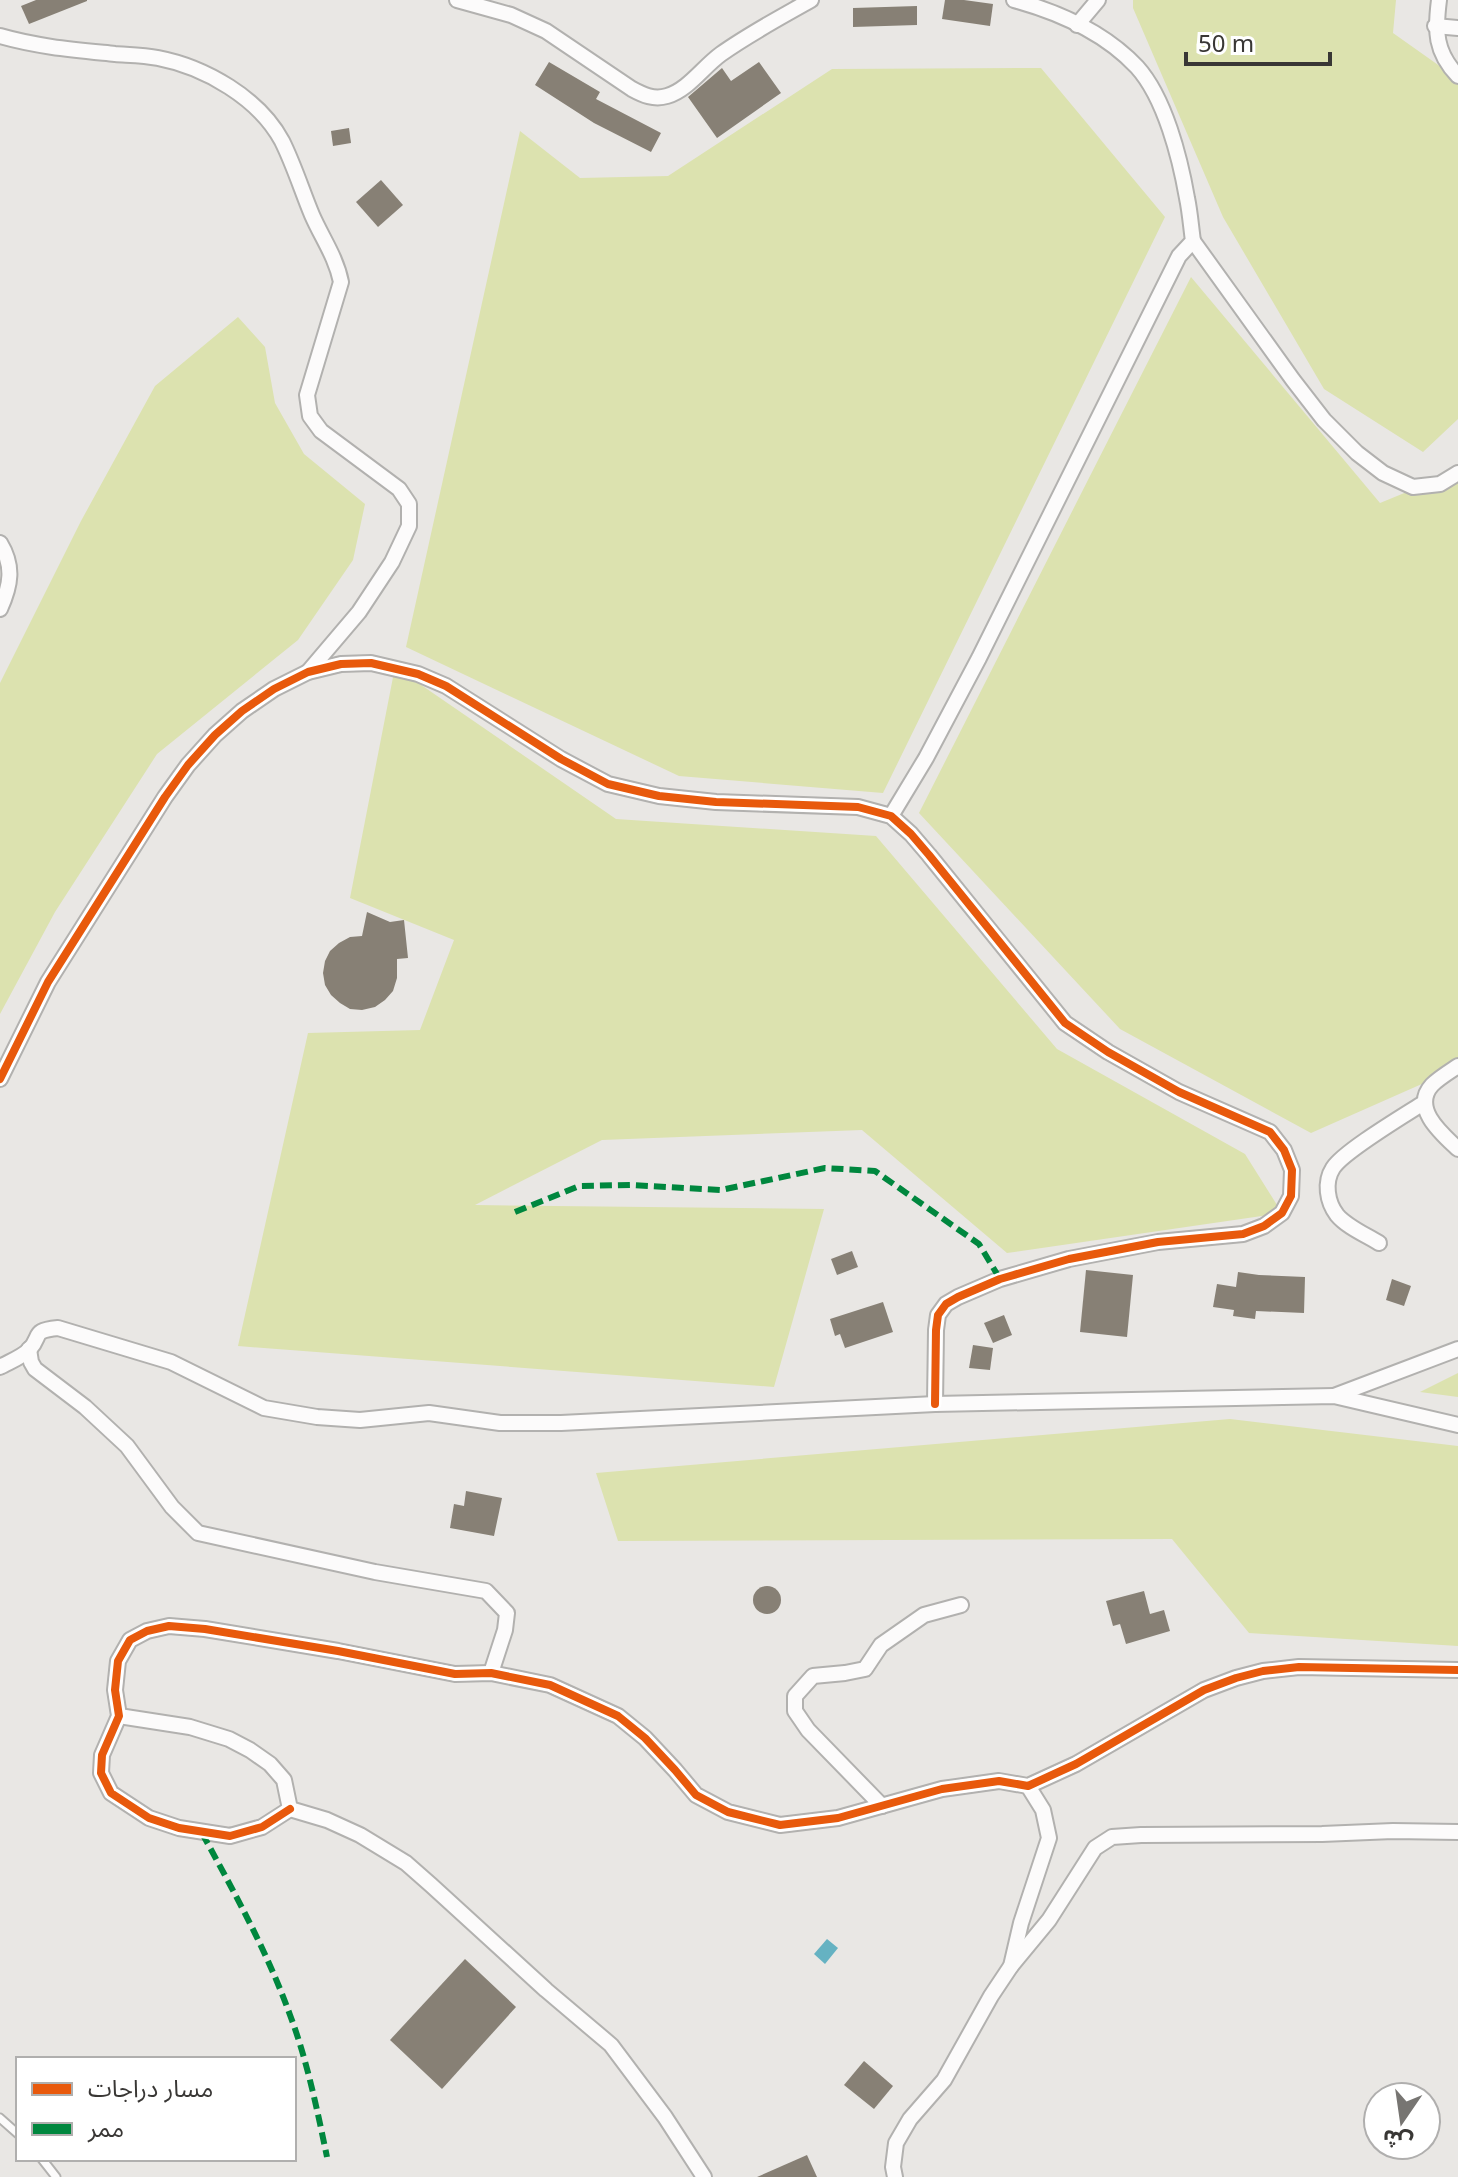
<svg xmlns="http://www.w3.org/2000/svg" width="1458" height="2177" font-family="'Noto Sans','Noto Sans Arabic',sans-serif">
  <rect width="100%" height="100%" fill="#e9e7e4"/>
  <g fill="#dce2af">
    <polygon points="1133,0 1396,0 1393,33 1458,79 1458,419 1423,452 1324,389 1223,217 1133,8"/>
    <polygon points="1041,68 1165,217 883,793 679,776 406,647 520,131 580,178 668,176 832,69"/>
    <polygon points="1191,277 1380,503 1458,471 1458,1068 1311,1133 1120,1029 919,813"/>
    <polygon points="238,317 265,347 275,403 304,454 365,504 353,560 298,640 157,754 55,912 0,1014 0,683 81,521 155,386"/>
    <polygon points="395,667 616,819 876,836 1057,1049 1245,1154 1282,1213 1007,1253 862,1130 602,1140 475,1205 824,1209 774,1387 238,1346 308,1033 420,1030 454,940 350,898"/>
    <polygon points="1458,1373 1458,1397 1420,1392"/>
    <polygon points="1230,1419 1458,1446 1458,1646 1249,1633 1172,1539 618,1541 596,1473"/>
  </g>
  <polygon fill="#65b2c2" points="827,1939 838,1948 825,1964 814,1954"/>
  <g fill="#878075">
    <polygon points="36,0 87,0 87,1 29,24 21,6"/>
    <polygon points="945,0 964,0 993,4 990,26 942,19"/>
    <polygon points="917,6 917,25 853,27 853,8"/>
    <polygon points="549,62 600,92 596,99 661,133 651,152 594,123 535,85"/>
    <polygon points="759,62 781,93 717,138 688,97 722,68 731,81"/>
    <polygon points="349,128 351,143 333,146 331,131"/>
    <polygon points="381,180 403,205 378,227 356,202"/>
    <polygon points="367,912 390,922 404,920 408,958 397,959 397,978 393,991 385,1000 375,1007 362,1010 350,1009 340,1003 331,995 325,985 323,973 325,961 330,951 339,943 350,937 362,936"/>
    <polygon points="852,1251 858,1267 837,1275 831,1259"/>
    <polygon points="1086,1270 1133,1275 1127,1337 1080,1332"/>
    <polygon points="1238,1272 1259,1275 1305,1277 1304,1313 1256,1311 1255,1319 1233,1316 1234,1310 1213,1307 1217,1284 1236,1287"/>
    <polygon points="1392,1279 1411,1286 1404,1306 1386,1300"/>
    <polygon points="883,1302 893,1332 845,1348 840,1334 835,1336 830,1319"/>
    <polygon points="1004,1315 1012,1335 993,1343 984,1323"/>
    <polygon points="973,1345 993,1348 990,1370 969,1368"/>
    <polygon points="466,1491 502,1498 494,1536 450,1528 454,1504 464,1506"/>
    <circle cx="767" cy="1600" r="14"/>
    <polygon points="1144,1591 1150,1614 1164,1610 1170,1631 1126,1644 1120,1624 1113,1626 1106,1601"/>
    <polygon points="465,1959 516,2007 442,2089 390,2040"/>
    <polygon points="864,2061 893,2086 874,2109 844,2085"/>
    <polygon points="807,2155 817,2177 757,2177"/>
  </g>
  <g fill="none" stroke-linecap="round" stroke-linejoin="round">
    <g stroke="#b2b1af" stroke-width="11">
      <g id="service">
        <polyline points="0,2118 18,2134"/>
        <polyline points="42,2159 56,2177"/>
      </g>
    </g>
    <g stroke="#b2b1af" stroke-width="18">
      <g id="minor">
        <path d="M 457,0 L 511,15 L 546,31 L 632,89 C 643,95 654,100 667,96 C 688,90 703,67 721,54 C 749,34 781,17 811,0"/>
        <path d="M 1439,0 C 1435,31 1435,52 1458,76"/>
        <polyline points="1077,25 1098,0"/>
        <polyline points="1435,26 1458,28"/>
        <path d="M 0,36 C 38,47 76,50 115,54 C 129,55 144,55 158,58 C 205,67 259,98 282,141 C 294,165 302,191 312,215 C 322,238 336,257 341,282 L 307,395 L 310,416 L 321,431 L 399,489 L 409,504 L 409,526 L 392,562 L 359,612 L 308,672"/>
        <polyline points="1193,241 1293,380 1324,420 1357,453 1383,473 1413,487 1440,484 1458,473"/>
        <path d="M 0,543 C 14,566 11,585 0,609"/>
        <path d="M 891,816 L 926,758 L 979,658 L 1179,256 L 1193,241 C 1191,227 1190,212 1187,198 C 1180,158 1165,98 1137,67 C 1105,33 1058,12 1014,0"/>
        <path d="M 1458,1066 C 1449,1072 1439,1078 1432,1085 C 1411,1108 1442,1134 1458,1149"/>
        <polyline points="0,1079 48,982 165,797 188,765 215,735 242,711 274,689 308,672 341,664 371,663 418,674 446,686 561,759 608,784 659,796 716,802 858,807 891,816 911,834 929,855 1065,1023 1108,1052 1179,1092 1270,1132 1284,1150 1292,1170 1291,1196 1282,1213 1264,1226 1243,1234 1158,1242 1069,1259 1000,1279 958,1297 946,1304 938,1315 936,1330 935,1404"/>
        <path d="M 1379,1243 C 1366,1235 1347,1227 1337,1215 C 1327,1202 1324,1182 1333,1168 C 1344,1151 1405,1115 1425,1102"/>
        <polyline points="29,1349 31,1362 35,1369 85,1407 127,1446 172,1507 198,1533 375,1572 486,1591 507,1613 505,1630 491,1673"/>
        <path d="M 0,1367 C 9,1362 22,1357 29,1350 C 43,1335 30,1331 58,1328 L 171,1362 L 264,1408 L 317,1417 L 360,1420 L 429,1413 L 500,1423 L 561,1423 L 935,1404 L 1334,1396 L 1458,1425"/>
        <polyline points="1334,1396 1458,1349"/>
        <polyline points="119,1716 190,1727 229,1739 250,1750 270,1764 284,1780 290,1809 327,1820 360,1835 406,1863 431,1885 546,1990 611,2045 665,2117 704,2177"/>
        <polyline points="882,1806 808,1730 795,1711 795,1696 813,1676 845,1673 865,1669 881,1645 924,1615 961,1605"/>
        <polyline points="290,1809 262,1827 230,1836 179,1828 149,1818 111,1793 101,1773 102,1755 119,1716 115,1690 118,1661 130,1640 147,1631 169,1626 205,1629 338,1651 455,1674 491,1673 550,1685 618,1716 645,1738 675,1770 696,1795 728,1812 780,1825 838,1818 942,1789 999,1781 1028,1786 1076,1764 1204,1690 1236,1678 1263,1671 1299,1667 1458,1670"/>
        <polyline points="1011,1966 1049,1920 1095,1848 1112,1837 1141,1835 1322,1834 1393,1831 1458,1832"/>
        <polyline points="895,2177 893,2167 896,2143 910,2119 944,2080 991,1996 1011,1966 1021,1923 1049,1838 1043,1810 1028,1786"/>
      </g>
    </g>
    <use href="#service" stroke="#fcfbfb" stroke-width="7"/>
    <use href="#minor" stroke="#fcfbfb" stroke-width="14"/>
    <g stroke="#00873e" stroke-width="6" stroke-dasharray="12 6" stroke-linecap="butt">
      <polyline points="515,1212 579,1186 631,1185 721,1190 825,1168 875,1171 979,1244 1000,1279"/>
      <path d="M 202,1833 C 234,1892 267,1951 290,2015 C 307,2060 317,2109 327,2157"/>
    </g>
    <g stroke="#fff" stroke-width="13">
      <g id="cycleway">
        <polyline points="0,1079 48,982 165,797 188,765 215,735 242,711 274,689 308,672 341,664 371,663 418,674 446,686 561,759 608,784 659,796 716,802 858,807 891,816 911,834 929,855 1065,1023 1108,1052 1179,1092 1270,1132 1284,1150 1292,1170 1291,1196 1282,1213 1264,1226 1243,1234 1158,1242 1069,1259 1000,1279 958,1297 946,1304 938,1315 936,1330 935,1404"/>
        <polyline points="290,1809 262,1827 230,1836 179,1828 149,1818 111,1793 101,1773 102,1755 119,1716 115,1690 118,1661 130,1640 147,1631 169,1626 205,1629 338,1651 455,1674 491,1673 550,1685 618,1716 645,1738 675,1770 696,1795 728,1812 780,1825 838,1818 942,1789 999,1781 1028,1786 1076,1764 1204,1690 1236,1678 1263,1671 1299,1667 1458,1670"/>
      </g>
    </g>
    <use href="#cycleway" stroke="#e8590c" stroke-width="8"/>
  </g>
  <rect x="16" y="2057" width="280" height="104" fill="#ffffff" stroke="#b0afae" stroke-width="2"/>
  <rect x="32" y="2083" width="40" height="12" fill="#e8590c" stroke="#b0afae" stroke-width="2"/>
  <text x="88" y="2097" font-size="24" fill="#393735">مسار دراجات</text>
  <rect x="32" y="2123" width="40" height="12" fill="#00873e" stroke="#b0afae" stroke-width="2"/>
  <text x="88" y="2137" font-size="24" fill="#393735">ممر</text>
  <g transform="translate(1402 2121) rotate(193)"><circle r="38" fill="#ffffff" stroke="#b0afae" stroke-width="2"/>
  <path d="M0-6L14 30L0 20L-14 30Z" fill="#777572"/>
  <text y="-12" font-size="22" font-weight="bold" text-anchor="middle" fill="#393735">ش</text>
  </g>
  <path d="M1186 52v12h144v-12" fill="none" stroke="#393735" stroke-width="4"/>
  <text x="1198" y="52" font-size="24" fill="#393735" stroke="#ffffff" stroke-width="6" paint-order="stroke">50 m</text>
</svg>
